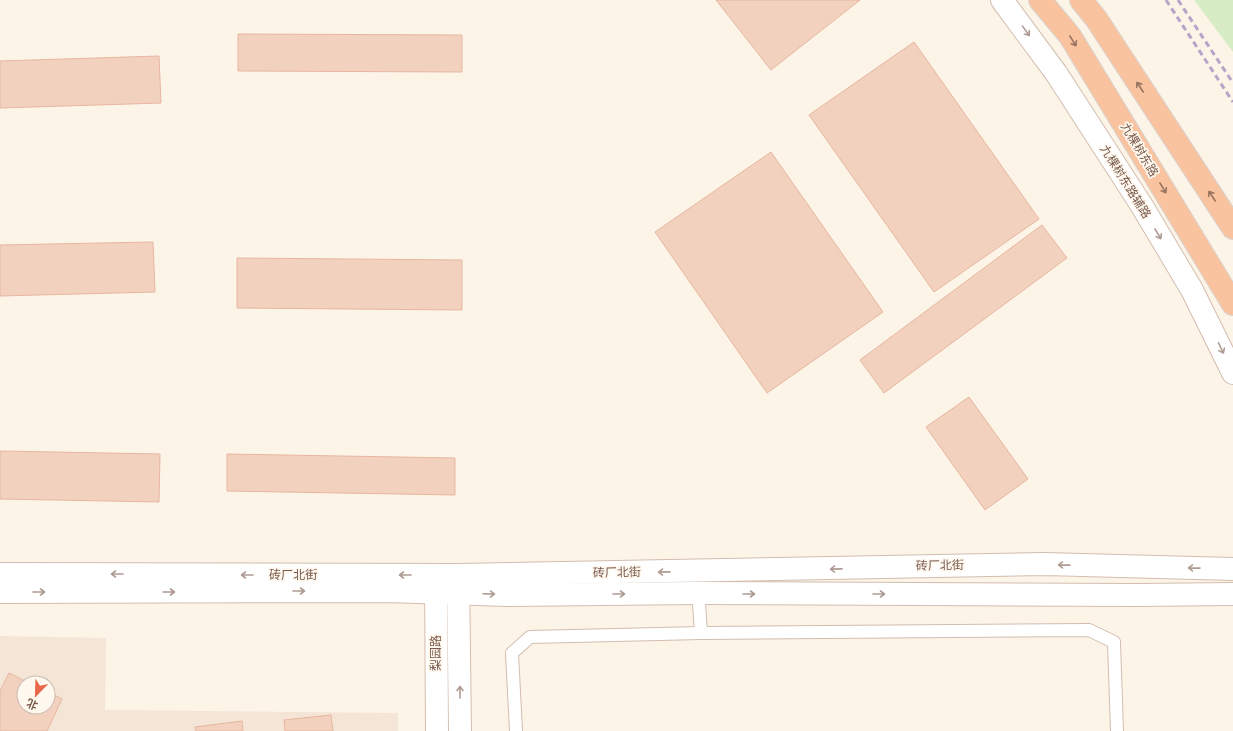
<svg xmlns="http://www.w3.org/2000/svg" width="1233" height="731" font-family="Signika,'Noto Sans SC',sans-serif">
  <rect width="100%" height="100%" fill="#fdf4e8"/>
  <path fill="#f5e5d6" fill-rule="evenodd" d="M 0,636 L 106,638 L 105,710 L 398,713 L 398,731 L 0,731 ZM 24,683 L 48,683 L 48,707 L 24,707 Z"/>
  <polygon fill="#d7ebc5" points="1194,0 1233,0 1233,52"/>
  <g fill="#f3d1bf" stroke="#e6b69f">
    <polygon points="716,0 860,0 771,70"/>
    <polygon points="238,34 462,35 462,72 238,71"/>
    <polygon points="914,42 1039,219 934,292 809,115"/>
    <polygon points="159,56 161,103 0,108 0,61"/>
    <polygon points="771,152 883,312 767,393 655,232"/>
    <polygon points="1042,225 1067,258 884,393 860,360"/>
    <polygon points="153,242 155,292 0,296 0,245"/>
    <polygon points="237,258 462,260 462,310 237,308"/>
    <polygon points="969,397 1028,479 985,510 926,427"/>
    <polygon points="0,451 160,454 159,502 0,499"/>
    <polygon points="227,454 455,458 455,495 227,491"/>
    <polygon points="9,673 29,683 24,683 24,707 48,707 48,692 62,699 47,731 0,731 0,691"/>
    <polygon points="331,715 333,731 285,731 284,720"/>
    <polygon points="242,721 243,731 196,731 195,727"/>
  </g>
  <g fill="none" stroke-linecap="round" stroke-linejoin="round">
    <g stroke="#d2bdaf" stroke-width="14">
      <g id="service">
        <polyline points="698,588 701,633 1089,630 1114,642 1117,731"/>
        <polyline points="516,731 512,653 530,637 701,633"/>
      </g>
    </g>
    <g stroke="#d2bdaf" stroke-width="24">
      <g id="tertiary">
        <polyline points="1002,0 1056,73 1142,206 1192,290 1233,373"/>
        <polyline points="0,574 458,575 1045,564 1233,569"/>
        <polyline points="0,592 388,591 506,595 699,593 1136,595 1233,594"/>
      </g>
    </g>
    <g stroke="#d5bdad" stroke-width="24">
      <g id="secondary">
        <polyline points="436,575 437,731"/>
        <polyline points="458,575 460,731"/>
      </g>
    </g>
    <g stroke="#d9d1cd" stroke-width="24">
      <g id="trunk">
        <polyline points="1040,0 1070,36 1233,304"/>
        <polyline points="1081,0 1097,20 1233,228"/>
      </g>
    </g>
    <use href="#service" stroke="#fff" stroke-width="12"/>
    <use href="#tertiary" stroke="#fff" stroke-width="22"/>
    <use href="#secondary" stroke="#fff" stroke-width="22"/>
    <use href="#trunk" stroke="#fac39f" stroke-width="22"/>
    <g stroke="#b6a5c8" stroke-width="3" stroke-dasharray="6 4" stroke-linecap="butt">
      <polyline points="1166,0 1233,102"/>
      <polyline points="1178,0 1233,83"/>
    </g>
  </g>
  <defs><path id="oneway-shaft" d="M-6 0H5M1.5-3L5.5 0L1.5 3" fill="none" stroke-width="1.6" stroke-linecap="round" stroke-linejoin="round"/></defs>
  <g stroke="#ae9b93">
    <use href="#oneway-shaft" transform="translate(1026 31) rotate(54)"/>
    <use href="#oneway-shaft" transform="translate(1158 234) rotate(59)"/>
    <use href="#oneway-shaft" transform="translate(1221 348) rotate(64)"/>
    <use href="#oneway-shaft" transform="translate(1064 565) rotate(-179)"/>
    <use href="#oneway-shaft" transform="translate(1194 568) rotate(-179)"/>
    <use href="#oneway-shaft" transform="translate(836 569) rotate(179)"/>
    <use href="#oneway-shaft" transform="translate(664 572) rotate(179)"/>
    <use href="#oneway-shaft" transform="translate(117 574) rotate(-180)"/>
    <use href="#oneway-shaft" transform="translate(247 575) rotate(-180)"/>
    <use href="#oneway-shaft" transform="translate(405 575) rotate(-180)"/>
    <use href="#oneway-shaft" transform="translate(299 591)"/>
    <use href="#oneway-shaft" transform="translate(39 592)"/>
    <use href="#oneway-shaft" transform="translate(169 592)"/>
    <use href="#oneway-shaft" transform="translate(489 594) rotate(2)"/>
    <use href="#oneway-shaft" transform="translate(619 594)"/>
    <use href="#oneway-shaft" transform="translate(749 594)"/>
    <use href="#oneway-shaft" transform="translate(879 594)"/>
    <use href="#oneway-shaft" transform="translate(460 692) rotate(-90)"/>
  </g>
  <g stroke="#987460">
    <use href="#oneway-shaft" transform="translate(1073 41) rotate(58)"/>
    <use href="#oneway-shaft" transform="translate(1140 87) rotate(-123)"/>
    <use href="#oneway-shaft" transform="translate(1163 188) rotate(59)"/>
    <use href="#oneway-shaft" transform="translate(1212 196) rotate(-123)"/>
  </g>
  <g text-anchor="middle" dominant-baseline="central" stroke-width="3.5" stroke-linejoin="round" paint-order="stroke">
    <g font-size="12" fill="#78594b" stroke="#fff8ef">
      <text transform="translate(1139 150) rotate(59)">九棵树东路</text>
      <text transform="translate(1125 182) rotate(58)">九棵树东路辅路</text>
      <text transform="translate(940 566) rotate(-1)">砖厂北街</text>
      <text transform="translate(617 573) rotate(-1)">砖厂北街</text>
      <text x="293" y="575">砖厂北街</text>
      <text transform="translate(436 653) rotate(-90)">梨园路</text>
    </g>
  </g>
  <g transform="translate(36 695) rotate(203)"><circle r="19" fill="#fff8ef" stroke="#c9b8ad"/>
  <path d="M0-3L7 15L0 10L-7 15Z" fill="#e9674b"/>
  <text y="-6" font-size="11" font-weight="bold" text-anchor="middle" fill="#78594b">北</text>
  </g>
</svg>
